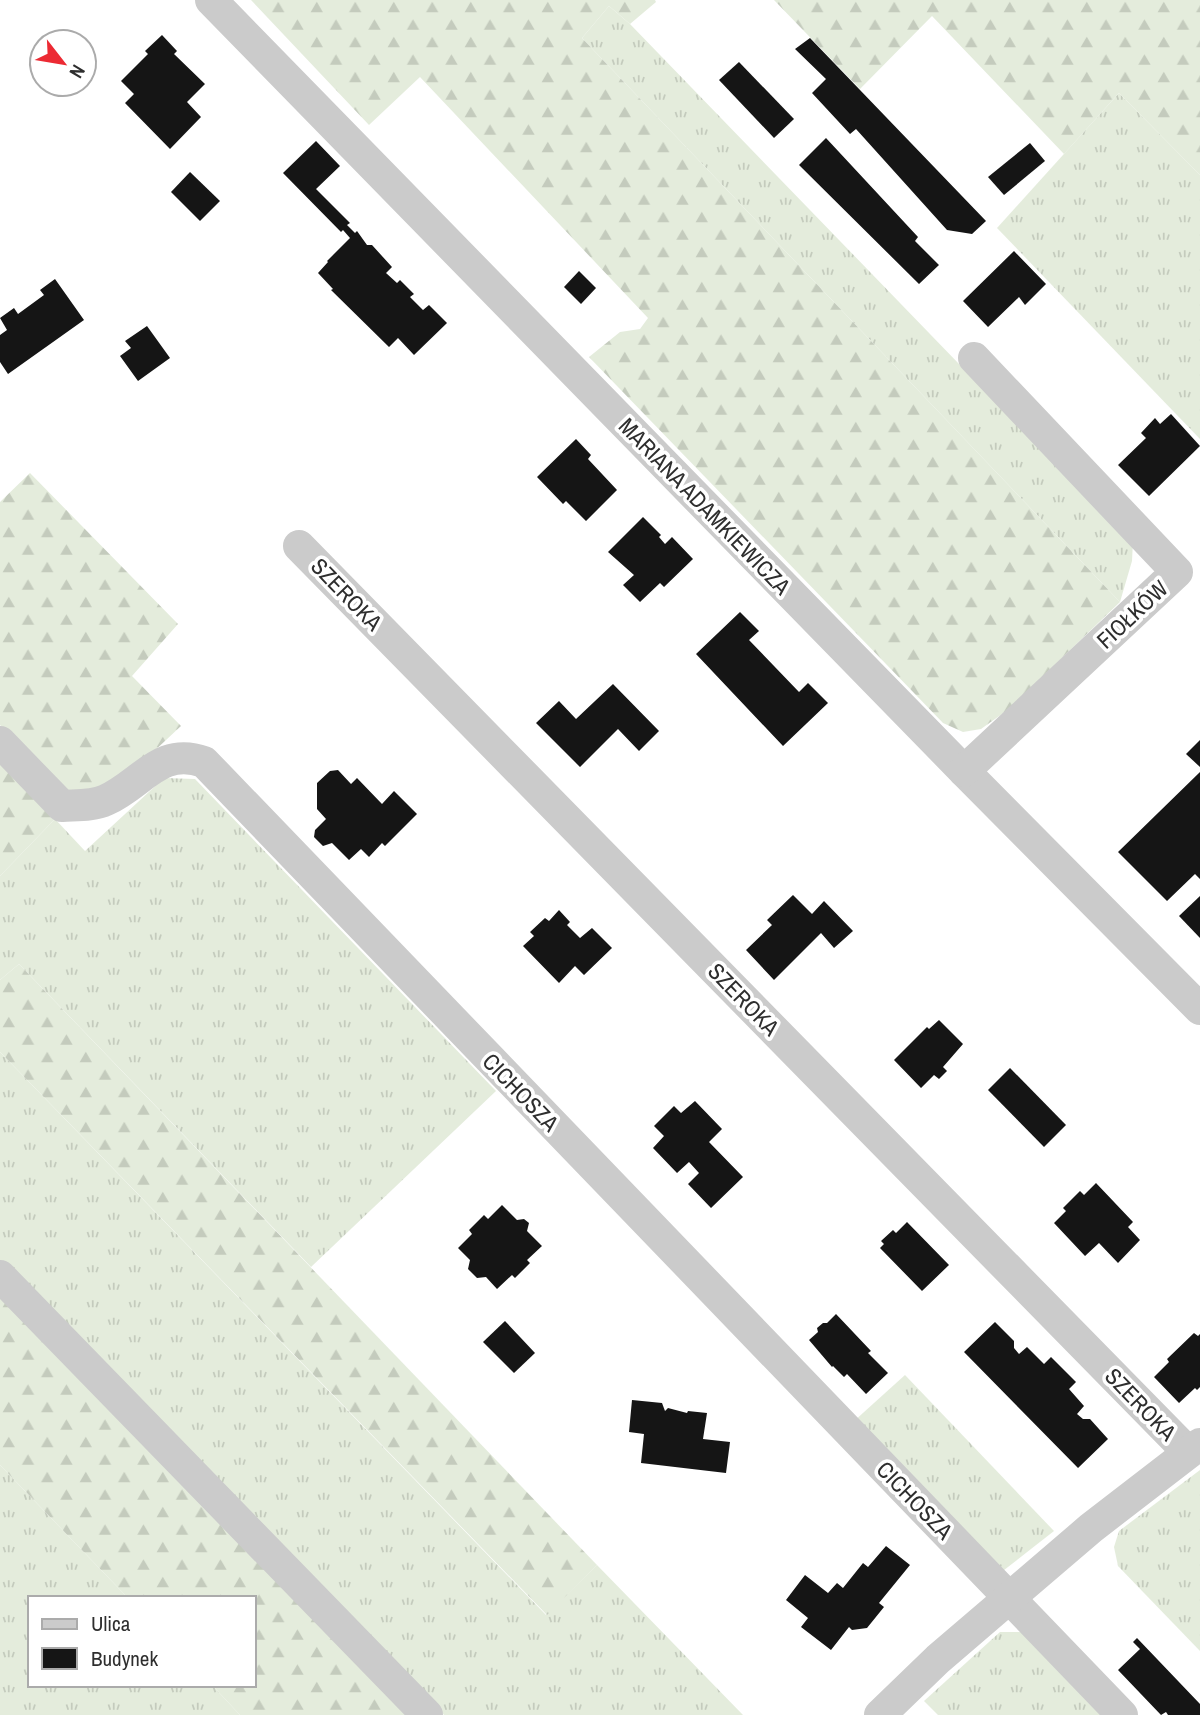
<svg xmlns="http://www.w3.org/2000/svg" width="1200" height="1715" font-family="'Archivo Narrow',sans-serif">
  <defs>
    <pattern id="grass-tufts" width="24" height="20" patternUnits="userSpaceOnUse" patternTransform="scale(1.75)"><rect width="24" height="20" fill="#e4ecdc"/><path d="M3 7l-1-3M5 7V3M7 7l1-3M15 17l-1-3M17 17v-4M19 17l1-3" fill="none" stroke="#c4cbbd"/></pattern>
    <pattern id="forest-firs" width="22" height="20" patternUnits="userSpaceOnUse" patternTransform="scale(1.75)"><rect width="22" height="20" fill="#e4ecdc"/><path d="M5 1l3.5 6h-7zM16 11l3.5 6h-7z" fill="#c4cbbd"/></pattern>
  </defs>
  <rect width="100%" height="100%" fill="#fff"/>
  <g fill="url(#grass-tufts)">
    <polygon points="609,6 630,24 960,365 1133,541 1132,561 1120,602 582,38"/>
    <polygon points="1119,93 1200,175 1200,439 997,228"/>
    <polygon points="164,778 195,779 496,1091 311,1267 19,964 0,980 0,876 55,819 85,851"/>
    <polygon points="0,1052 546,1615 597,1565 743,1715 444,1715 0,1262"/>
    <polygon points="905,1375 1054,1531 999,1574 853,1422"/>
    <polygon points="0,1465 128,1598 30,1598 30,1685 212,1685 240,1715 0,1715"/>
    <polygon points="1200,1470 1200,1651 1118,1566 1114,1547 1119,1531"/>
    <polygon points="1000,1632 1028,1632 1108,1715 938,1715 924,1701"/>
  </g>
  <g fill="url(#forest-firs)">
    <polygon points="251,0 655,0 656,2 630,24 609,6 582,38 1120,602 1009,709 981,729 963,732 943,723 589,357 620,332 640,329 648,318 420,77 369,125"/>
    <polygon points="774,0 1200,0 1200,175 1119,93 1064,154 932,16 860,89"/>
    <polygon points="30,473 178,624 132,676 181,726 104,798 71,799 0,725 0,502"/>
    <polygon points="0,764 55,819 0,876"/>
    <polygon points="19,964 597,1565 547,1615 0,1052 0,980"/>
    <polygon points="0,1289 409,1715 240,1715 212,1685 254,1685 254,1598 128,1598 0,1465"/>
  </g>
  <g fill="#151515">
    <polygon points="162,35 177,51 174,54 205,84 187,102 201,117 170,149 125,103 134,94 121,81 148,54 145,51"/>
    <polygon points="810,38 986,221 972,234 947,230 856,129 850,134 812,93 826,79 795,49"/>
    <polygon points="739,62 794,119 774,138 719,80"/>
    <polygon points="826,138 918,237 915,241 939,265 919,284 799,165"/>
    <polygon points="316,141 340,166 316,189 350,223 347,225 355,233 357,231 367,245 372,245 392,267 386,273 397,283 400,280 414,294 410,297 423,310 429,305 447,323 414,355 398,338 389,347 331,290 333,289 318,273 328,262 327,261 350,238 343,230 341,232 283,173"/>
    <polygon points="1030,143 1045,161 1004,195 988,177"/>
    <polygon points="190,172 220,201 200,221 171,192"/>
    <polygon points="1014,251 1046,284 1025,305 1019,297 988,327 963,301"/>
    <polygon points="579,271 596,288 581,304 564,287"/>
    <polygon points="55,279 84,320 8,374 0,362 0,335 7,330 0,318 14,308 18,314 44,295 40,290"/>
    <polygon points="147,326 170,358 138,381 120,356 131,348 125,341"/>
    <polygon points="1171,414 1200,446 1149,496 1118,465 1146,438 1141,433 1155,418 1160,424"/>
    <polygon points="576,439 591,455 588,459 617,490 586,521 566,501 563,504 537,477"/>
    <polygon points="643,517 661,535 659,537 665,544 672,537 693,559 664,587 660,583 640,602 623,585 634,575 608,552"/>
    <polygon points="740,612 759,631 749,640 799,692 808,683 828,703 783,746 696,654"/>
    <polygon points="613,684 659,731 639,751 618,729 580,767 536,723 559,701 576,719"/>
    <polygon points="1200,740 1200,767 1186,754"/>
    <polygon points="338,770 351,784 357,778 382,804 394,791 417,814 385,846 382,843 369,857 361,849 349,860 332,843 323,846 314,837 315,830 326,819 317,809 317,783 330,771"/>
    <polygon points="1200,772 1200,879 1195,874 1167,901 1118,852"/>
    <polygon points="793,895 812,914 824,901 853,931 834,948 821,933 774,980 746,950 772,925 767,920"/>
    <polygon points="1200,896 1200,938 1179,916"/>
    <polygon points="559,910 570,922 567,925 580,938 592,928 612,948 584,975 575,966 559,983 523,946 534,936 530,932 545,918 549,921"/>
    <polygon points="939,1020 963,1044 943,1067 947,1071 939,1079 934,1075 921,1088 894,1060 927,1027 929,1029"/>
    <polygon points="1010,1068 1066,1125 1044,1147 988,1090"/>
    <polygon points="695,1101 722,1129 709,1142 743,1177 711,1208 688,1184 699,1173 689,1162 677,1173 653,1148 664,1136 654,1126 674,1106 681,1113"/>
    <polygon points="1096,1183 1133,1222 1128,1227 1140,1240 1118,1263 1099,1243 1085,1256 1054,1223 1066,1211 1063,1208 1080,1191 1084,1195"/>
    <polygon points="502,1205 517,1220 524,1219 529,1223 527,1231 542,1246 527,1260 530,1263 515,1278 512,1275 497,1289 486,1277 477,1278 468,1269 470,1260 458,1248 472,1234 469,1230 484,1215 488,1219"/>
    <polygon points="907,1222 949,1265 922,1291 880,1248 884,1244 881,1241 893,1230 896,1233"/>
    <polygon points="836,1314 871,1351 868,1353 888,1373 866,1394 847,1374 844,1377 833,1366 832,1367 809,1340 818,1332 817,1328 823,1323 827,1323"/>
    <polygon points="505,1321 535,1353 514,1373 483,1342"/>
    <polygon points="995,1322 1014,1341 1014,1348 1019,1354 1027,1347 1044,1364 1051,1357 1076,1382 1069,1389 1084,1406 1077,1414 1083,1419 1090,1419 1108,1439 1078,1468 964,1352"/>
    <polygon points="1194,1333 1198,1336 1200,1334 1200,1387 1197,1390 1195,1388 1179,1403 1154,1377 1169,1362 1167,1359"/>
    <polygon points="632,1400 662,1403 665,1411 668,1408 687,1413 688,1411 707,1413 703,1439 730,1442 726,1473 641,1463 644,1434 629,1432"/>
    <polygon points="886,1546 910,1565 879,1603 884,1607 867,1628 852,1630 849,1627 831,1650 801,1627 808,1618 786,1600 805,1575 828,1593 837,1583 843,1588 863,1563 868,1567"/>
    <polygon points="1137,1638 1200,1704 1200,1715 1168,1715 1166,1712 1161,1715 1118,1670 1140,1649 1133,1642"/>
  </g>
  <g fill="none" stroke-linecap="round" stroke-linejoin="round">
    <g stroke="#cbcbcb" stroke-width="32">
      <polyline points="211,0 964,771 1200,1009"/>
      <polyline points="299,546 1188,1452"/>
      <path d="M 0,742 L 62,806 C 76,805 93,806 106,800 C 142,784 160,746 204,762 L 1122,1715"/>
      <polyline points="964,771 1177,572 974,358"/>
      <polyline points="0,1276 427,1715"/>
      <polyline points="880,1715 938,1659 1091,1528 1200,1444"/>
    </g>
  </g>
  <g text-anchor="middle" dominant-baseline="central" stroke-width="7" stroke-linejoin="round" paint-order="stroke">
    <g font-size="23" fill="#2e2e2e" stroke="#fff">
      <text transform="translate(705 506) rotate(46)">MARIANA ADAMKIEWICZA</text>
      <text transform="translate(347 594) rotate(46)">SZEROKA</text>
      <text transform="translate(1132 614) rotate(-43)">FIOŁKÓW</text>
      <text transform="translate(744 999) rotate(46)">SZEROKA</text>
      <text transform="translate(521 1092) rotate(46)">CICHOSZA</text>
      <text transform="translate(1141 1404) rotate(46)">SZEROKA</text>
      <text transform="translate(915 1500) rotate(46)">CICHOSZA</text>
    </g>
  </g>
  <rect x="28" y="1596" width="228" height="91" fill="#ffffff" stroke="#ababab" stroke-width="2"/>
  <rect x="42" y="1619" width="35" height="10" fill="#cbcbcb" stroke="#ababab" stroke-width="2"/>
  <text x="91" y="1631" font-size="21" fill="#2e2e2e">Ulica</text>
  <rect x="42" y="1648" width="35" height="21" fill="#151515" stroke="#ababab" stroke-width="2"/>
  <text x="91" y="1666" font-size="21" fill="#2e2e2e">Budynek</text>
  <g transform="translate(63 63) rotate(121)"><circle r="33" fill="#ffffff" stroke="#ababab" stroke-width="2"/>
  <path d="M0-5L12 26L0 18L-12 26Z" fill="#ec2a33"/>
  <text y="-10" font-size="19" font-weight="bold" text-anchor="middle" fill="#2e2e2e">N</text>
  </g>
</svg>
